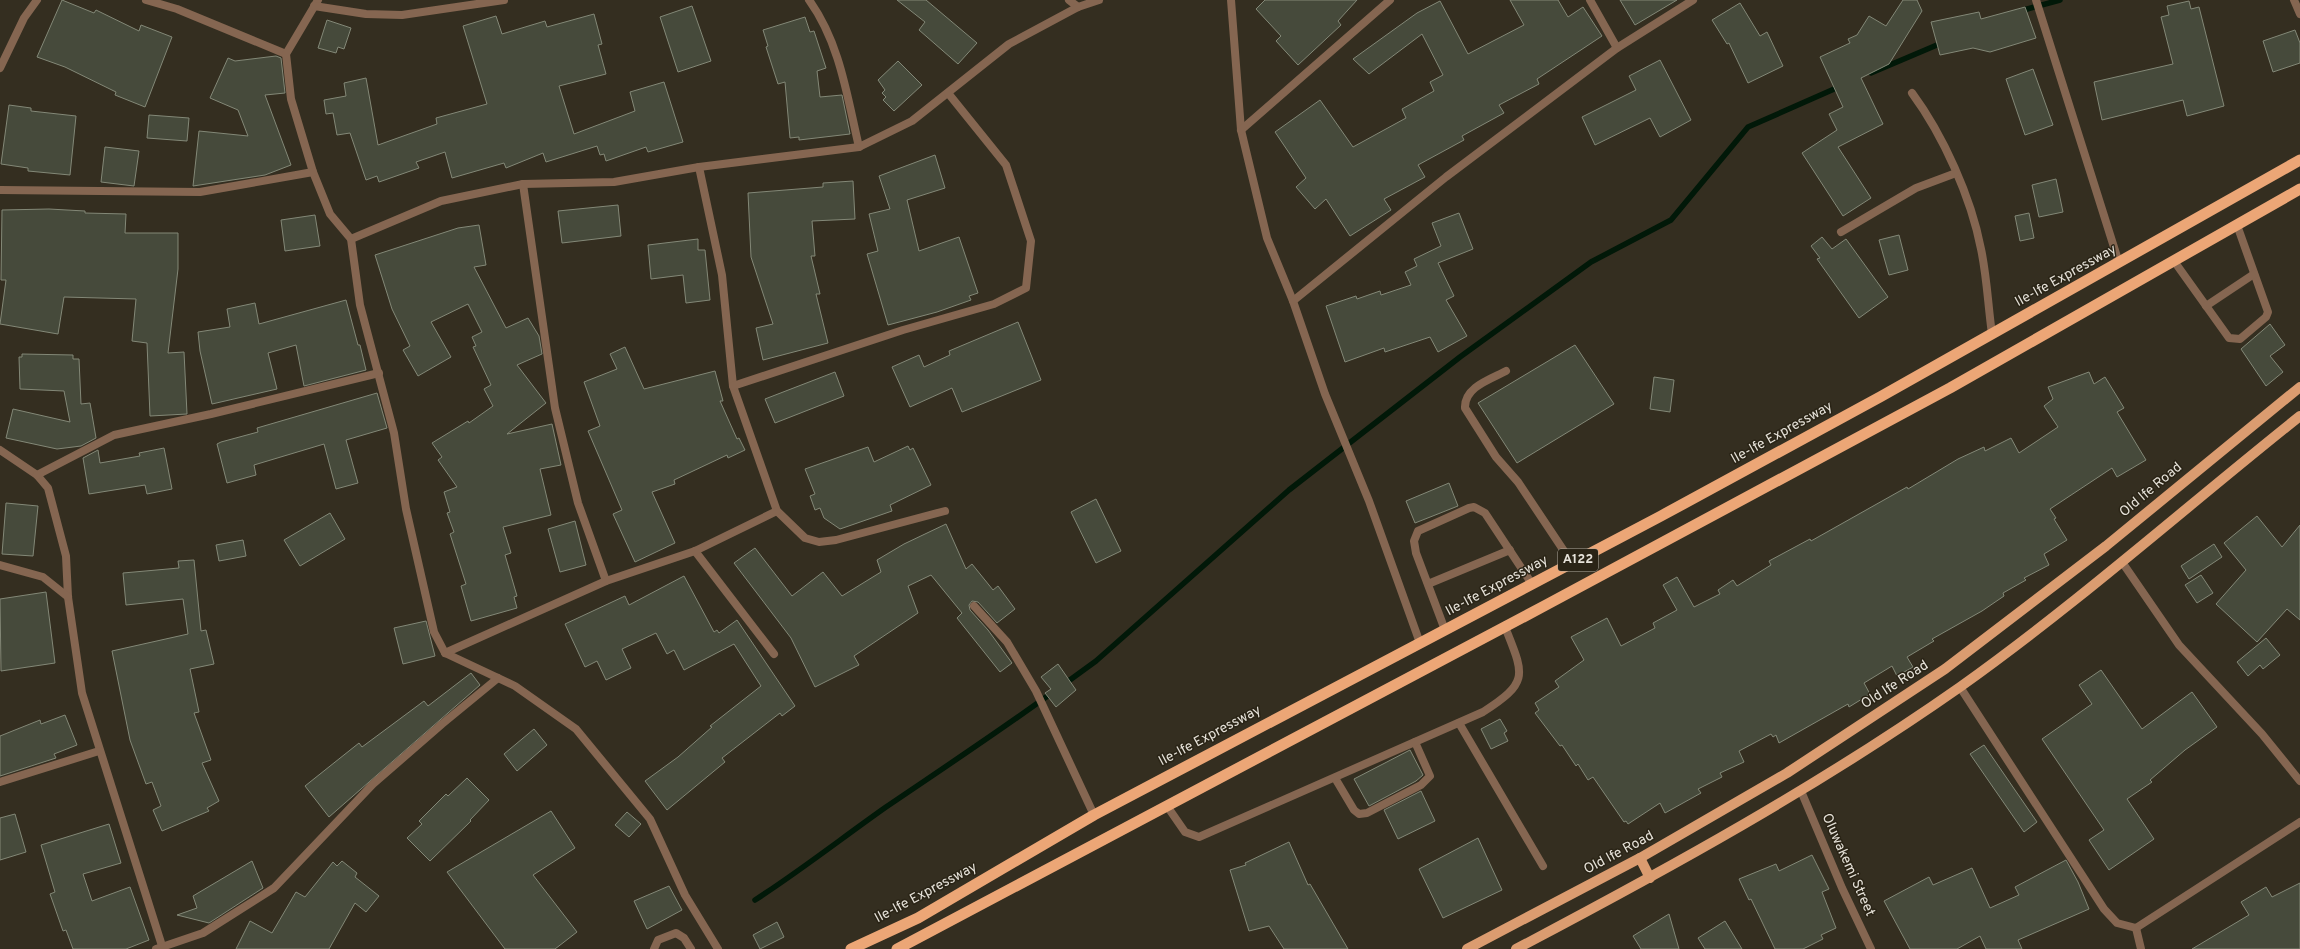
<svg xmlns="http://www.w3.org/2000/svg" width="2300" height="949" font-family="Overpass,sans-serif">
  <rect width="100%" height="100%" fill="#342e20"/>
  <g fill="none" stroke-linecap="round" stroke-linejoin="round">
    <g stroke="#011808" stroke-width="5.5">
      <polyline points="2020,11 2060,0"/>
      <polyline points="1871,73 1944,42"/>
      <polyline points="1063,685 1096,661 1289,490 1460,357 1591,262 1671,220 1748,127 1841,86"/>
      <path d="M 755,900 C 800,871 842,838 886,807 C 942,769 998,732 1053,692"/>
    </g>
  </g>
  <g fill="#464a3b" stroke="#838877">
    <polygon points="62,0 94,13 96,10 139,31 141,25 172,37 145,107 115,95 116,92 65,67 37,57"/>
    <polygon points="897,0 926,0 977,43 958,64 919,30 925,22"/>
    <polygon points="1265,0 1357,0 1338,21 1341,25 1298,65 1276,41 1281,36 1256,9"/>
    <polygon points="1510,0 1558,0 1568,17 1583,7 1602,36 1537,79 1539,84 1499,105 1504,113 1462,136 1464,140 1418,165 1425,177 1384,199 1391,210 1350,236 1326,199 1315,209 1296,187 1306,178 1275,132 1320,100 1353,147 1406,118 1402,109 1434,91 1430,82 1443,75 1422,34 1369,74 1353,59 1417,13 1440,1 1468,54 1524,25"/>
    <polygon points="1620,0 1677,0 1635,25"/>
    <polygon points="1903,0 1917,0 1922,11 1889,64 1861,78 1883,124 1838,147 1871,198 1843,216 1802,153 1837,130 1829,114 1843,107 1820,57 1850,43 1848,39 1857,35 1869,16 1886,26"/>
    <polygon points="2189,1 2191,9 2199,7 2224,106 2187,116 2183,100 2102,120 2094,82 2173,64 2161,17 2169,15 2167,6"/>
    <polygon points="1740,3 1760,36 1767,32 1783,66 1748,83 1729,43 1727,44 1712,20"/>
    <polygon points="692,6 711,61 678,72 660,17"/>
    <polygon points="2025,7 2036,38 1990,52 1973,48 1940,55 1931,22 1979,12 1981,19"/>
    <polygon points="594,14 602,44 598,45 606,74 559,86 574,134 635,111 630,92 664,82 683,142 648,152 646,147 606,161 604,154 600,155 597,146 546,162 543,153 506,168 504,163 452,178 445,152 416,162 419,168 379,182 377,176 366,180 350,133 337,135 333,113 326,114 324,100 346,96 344,83 366,78 378,145 437,124 436,118 487,104 463,26 496,16 502,34 545,21 547,27"/>
    <polygon points="805,17 810,32 814,31 826,68 817,71 820,97 842,95 850,134 799,140 799,137 790,138 785,82 778,84 766,47 768,46 763,30"/>
    <polygon points="327,20 351,28 344,49 338,47 336,53 318,48"/>
    <polygon points="2295,30 2300,43 2300,63 2273,72 2263,41"/>
    <polygon points="276,56 281,58 285,93 265,95 291,165 265,175 193,186 199,131 248,136 238,110 210,98 228,58 235,61"/>
    <polygon points="1660,60 1691,120 1660,137 1650,118 1595,145 1582,117 1636,90 1629,76"/>
    <polygon points="898,61 922,85 894,111 883,100 886,97 882,93 885,90 878,80"/>
    <polygon points="2033,69 2053,125 2025,135 2006,79"/>
    <polygon points="9,105 31,108 31,111 76,116 70,175 28,171 28,168 1,164"/>
    <polygon points="149,115 189,118 187,141 147,138"/>
    <polygon points="105,147 139,151 134,186 101,182"/>
    <polygon points="935,155 945,188 907,200 919,251 959,237 978,293 969,296 971,300 937,312 888,325 867,254 878,251 869,214 890,209 879,176"/>
    <polygon points="2056,179 2063,212 2039,217 2032,185"/>
    <polygon points="853,181 855,219 812,221 815,256 811,256 820,294 816,294 828,343 763,360 756,328 773,324 751,257 748,193 823,187 823,183"/>
    <polygon points="618,205 621,236 562,243 558,211"/>
    <polygon points="49,209 85,211 85,213 126,214 125,233 178,233 178,269 168,353 184,352 187,414 150,416 147,343 132,341 136,299 64,297 58,334 0,324 6,280 1,280 2,210"/>
    <polygon points="1459,213 1473,249 1438,263 1454,296 1446,300 1467,336 1438,352 1430,337 1385,352 1384,348 1345,362 1326,306 1356,296 1357,299 1380,291 1381,295 1411,285 1405,272 1417,266 1414,259 1441,246 1432,223"/>
    <polygon points="2029,213 2034,238 2020,241 2015,216"/>
    <polygon points="315,215 320,246 285,251 281,220"/>
    <polygon points="479,225 486,265 474,267 506,328 528,318 539,336 542,354 517,365 546,403 507,434 552,424 561,465 540,469 551,515 503,527 511,553 505,555 517,596 514,597 517,608 471,621 461,586 466,584 450,534 454,532 447,513 450,512 444,492 457,487 438,460 442,457 432,443 468,421 469,423 493,406 484,389 491,385 473,347 476,346 472,337 482,332 468,304 431,322 451,357 418,376 403,350 410,346 392,309 375,255 458,228"/>
    <polygon points="1899,235 1908,270 1889,275 1879,240"/>
    <polygon points="1822,237 1832,249 1846,239 1888,297 1859,318 1817,259 1820,258 1811,246"/>
    <polygon points="698,239 698,250 705,250 710,300 686,303 683,275 651,279 648,245"/>
    <polygon points="346,300 358,345 360,345 366,370 304,386 296,345 268,353 277,389 212,404 200,351 198,332 230,327 227,309 255,303 259,324"/>
    <polygon points="1018,322 1041,380 962,412 952,388 910,407 892,367 919,355 924,367 950,355 949,351"/>
    <polygon points="2270,324 2285,345 2270,356 2283,372 2266,386 2241,349"/>
    <polygon points="1575,345 1614,404 1517,463 1478,403"/>
    <polygon points="625,347 644,389 715,371 723,401 720,401 737,439 739,438 745,450 728,458 727,455 674,480 675,484 652,492 675,543 635,562 613,514 622,510 588,431 600,426 584,382 617,369 610,354"/>
    <polygon points="22,354 73,355 73,359 79,359 81,404 90,403 96,438 81,446 57,449 6,438 13,409 70,422 64,391 20,389 19,357 22,357"/>
    <polygon points="835,372 844,396 775,423 765,399"/>
    <polygon points="2089,372 2094,384 2105,377 2124,408 2117,412 2146,460 2117,477 2112,468 2050,509 2056,518 2054,519 2067,540 2044,554 2049,565 2024,578 2026,580 2003,593 2004,596 1982,611 1932,639 1934,641 1907,657 1913,667 1897,676 1892,666 1864,683 1870,694 1849,707 1848,704 1779,743 1776,735 1773,737 1771,734 1739,751 1744,762 1720,773 1722,777 1698,789 1701,793 1665,813 1660,803 1628,824 1626,821 1624,822 1593,777 1588,780 1578,764 1576,766 1562,745 1560,746 1535,713 1539,710 1535,703 1559,687 1555,681 1584,660 1571,637 1607,618 1621,646 1655,628 1653,623 1677,610 1663,585 1677,577 1694,607 1720,594 1718,590 1733,580 1737,586 1771,565 1769,561 1810,539 1811,541 1907,487 1908,489 1958,459 1984,447 1985,451 2011,438 2019,453 2058,427 2044,406 2053,399 2048,387"/>
    <polygon points="1654,377 1674,380 1670,412 1650,409"/>
    <polygon points="377,393 387,428 346,440 358,483 336,489 324,444 254,465 256,475 227,483 217,444 221,442 258,432 257,428"/>
    <polygon points="908,446 910,450 913,448 931,485 890,505 892,511 840,529 824,518 820,508 815,510 810,496 815,494 805,469 868,447 874,462"/>
    <polygon points="164,448 172,489 147,494 145,485 89,494 83,458 98,450 100,463 140,456 139,453"/>
    <polygon points="1449,483 1458,506 1415,523 1406,501"/>
    <polygon points="1096,499 1121,551 1096,563 1071,512"/>
    <polygon points="6,503 38,506 33,556 2,554"/>
    <polygon points="330,513 345,539 300,566 284,540"/>
    <polygon points="2257,516 2282,547 2300,525 2300,620 2287,609 2257,642 2216,604 2246,570 2224,543"/>
    <polygon points="575,521 586,565 560,572 548,529"/>
    <polygon points="946,524 966,569 972,564 993,590 998,586 1015,609 997,623 978,602 972,601 969,605 970,610 988,630 1012,663 1000,672 957,618 962,613 931,575 908,586 918,613 854,656 859,665 815,687 791,638 734,563 755,548 792,596 823,572 842,596 881,572 877,560 904,544"/>
    <polygon points="243,540 246,556 219,561 216,545"/>
    <polygon points="2214,544 2222,557 2189,579 2181,566"/>
    <polygon points="194,560 201,631 206,630 214,664 190,669 199,712 194,713 211,760 202,763 219,801 207,808 209,811 162,831 153,810 161,806 152,782 146,784 130,740 112,651 188,634 183,599 126,605 123,573 179,568 178,561"/>
    <polygon points="2201,575 2213,593 2197,603 2185,585"/>
    <polygon points="684,576 714,632 717,630 719,633 737,620 795,706 782,716 780,713 722,758 725,762 667,810 645,781 678,757 712,727 710,726 761,686 734,644 684,670 674,650 667,654 656,633 622,649 631,668 606,680 597,661 585,667 565,624 625,596 629,605"/>
    <polygon points="46,592 55,663 1,671 0,599"/>
    <polygon points="426,621 435,656 403,664 394,628"/>
    <polygon points="2266,638 2280,655 2263,669 2260,665 2248,676 2237,662"/>
    <polygon points="1058,664 1076,690 1056,707 1045,693 1051,689 1041,677"/>
    <polygon points="2101,670 2142,729 2192,692 2217,727 2185,750 2150,780 2152,782 2127,799 2154,839 2109,870 2089,840 2104,830 2042,739 2092,704 2079,685"/>
    <polygon points="471,673 480,685 329,817 305,786 359,743 362,747 424,701 428,706"/>
    <polygon points="65,715 77,745 54,754 56,758 0,776 0,736 40,720 41,724"/>
    <polygon points="1500,719 1507,731 1504,733 1508,741 1491,749 1481,729"/>
    <polygon points="534,729 547,745 517,771 504,754"/>
    <polygon points="1984,745 2037,822 2024,832 1970,754"/>
    <polygon points="1410,750 1423,775 1416,781 1369,806 1354,779"/>
    <polygon points="467,778 489,800 470,820 471,821 430,861 407,838 422,824 419,821 446,794 448,796"/>
    <polygon points="1421,791 1435,821 1398,839 1384,810"/>
    <polygon points="551,811 575,848 533,875 577,932 555,949 505,949 447,872"/>
    <polygon points="627,812 641,824 629,837 615,825"/>
    <polygon points="15,814 26,852 0,860 0,818"/>
    <polygon points="109,824 121,863 83,874 92,901 130,887 149,940 126,949 73,949 66,930 63,931 50,894 55,892 41,845"/>
    <polygon points="1478,838 1502,890 1443,918 1419,869"/>
    <polygon points="1289,842 1308,885 1310,884 1348,949 1284,949 1269,926 1249,931 1230,870 1246,865 1245,863"/>
    <polygon points="1812,855 1829,889 1822,892 1836,928 1821,935 1823,939 1803,949 1775,949 1751,899 1749,900 1739,879 1776,864 1779,871"/>
    <polygon points="2066,860 2078,882 2089,909 2018,940 2022,949 1986,949 1980,936 1957,949 1910,949 1884,901 1929,877 1933,885 1972,868 1990,908 2019,895 2015,887"/>
    <polygon points="252,861 263,888 209,923 177,915 197,908 193,896"/>
    <polygon points="342,861 357,873 355,877 379,896 366,912 355,903 329,949 236,949 250,921 272,933 296,892 305,897 333,862 337,866"/>
    <polygon points="2300,883 2300,949 2192,949 2249,915 2241,902 2266,887 2272,897"/>
    <polygon points="669,886 682,910 647,929 634,901"/>
    <polygon points="1669,914 1679,949 1641,949 1633,936"/>
    <polygon points="1725,921 1742,949 1705,949 1698,938"/>
    <polygon points="777,922 784,937 760,949 753,935"/>
  </g>
  <g fill="none" stroke-linecap="round" stroke-linejoin="round">
    <g stroke="#856651" stroke-width="8">
      <path d="M 1912,93 C 1943,135 1971,197 1981,249 C 1987,277 1988,306 1992,334"/>
      <polyline points="1841,232 1916,188 1956,173"/>
      <polyline points="2174,261 2229,338 2240,339 2266,317 2268,312 2237,225"/>
      <polyline points="2206,306 2254,274"/>
      <path d="M 1506,371 C 1491,379 1464,387 1465,408 L 1496,457 L 1518,482 L 1572,563"/>
      <polyline points="695,551 774,654"/>
      <polyline points="1428,584 1510,550"/>
      <polyline points="1445,630 1416,553 1414,541 1418,531 1469,508 1474,507 1485,513 1532,584"/>
      <polyline points="1459,723 1543,866"/>
      <polyline points="1335,778 1354,810 1359,814 1367,813 1421,785 1430,776 1415,742"/>
      <path d="M 1167,806 L 1185,832 L 1199,837 L 1483,712 C 1530,682 1524,675 1505,627"/>
      <polyline points="654,949 658,940 676,933 684,938 691,949"/>
    </g>
    <g stroke="#856651" stroke-width="8">
      <polyline points="146,0 177,9 286,54"/>
      <polyline points="318,0 286,54 291,99 313,172 330,214 351,239 360,305 394,433 406,509 434,632 445,653 515,686 576,729 650,819 685,895 718,949"/>
      <path d="M 809,0 C 840,43 847,96 859,147"/>
      <polyline points="1069,0 1078,7"/>
      <polyline points="1231,0 1241,130 1267,238 1293,301 1325,394 1369,501 1420,643"/>
      <polyline points="1590,0 1617,48"/>
      <polyline points="2036,0 2119,263"/>
      <polyline points="2294,0 2300,14"/>
      <polyline points="314,6 366,14 402,15 504,0"/>
      <polyline points="0,68 24,18 37,0"/>
      <polyline points="1241,130 1390,0"/>
      <polyline points="699,167 722,275 733,386 777,511 805,538 819,542 836,540 945,511"/>
      <polyline points="523,184 555,408 578,503 606,581"/>
      <polyline points="0,190 200,192 313,172"/>
      <polyline points="351,239 441,201 523,184 614,182 699,167 859,147 912,121 1009,44 1078,7 1099,0"/>
      <polyline points="1293,301 1446,177 1617,48 1693,0"/>
      <polyline points="733,386 903,330 994,304 1026,288 1031,241 1006,165 948,93"/>
      <polyline points="0,450 37,475 48,488 66,556 68,597 82,693 163,949"/>
      <polyline points="37,475 114,435 211,414 379,373"/>
      <polyline points="2122,562 2179,645 2262,734 2300,781"/>
      <polyline points="0,565 43,577 68,597"/>
      <polyline points="974,606 1007,642 1036,691 1094,815"/>
      <polyline points="445,653 606,581 695,551 777,511"/>
      <polyline points="1960,687 2104,909 2117,923 2136,928 2300,822"/>
      <polyline points="0,782 99,751"/>
      <polyline points="1801,791 1842,888 1871,949"/>
      <polyline points="2136,928 2141,949"/>
      <polyline points="156,949 203,933 274,888 373,784 442,724 498,678"/>
    </g>
    <g stroke="#db9c70" stroke-width="10">
      <polyline points="1640,858 1650,878"/>
      <polyline points="1467,949 1640,858 1787,773 1945,669 2106,546 2300,387"/>
      <path d="M 1516,949 C 1668,869 1819,786 1960,687 C 2078,603 2187,506 2300,416"/>
    </g>
    <g stroke="#eca676" stroke-width="11">
      <polyline points="851,949 918,918 1094,815 1661,516 1880,397 2300,160"/>
      <polyline points="897,949 1546,605 1950,388 2300,189"/>
    </g>
  </g>
  <g text-anchor="middle" dominant-baseline="central" stroke-width="3" stroke-linejoin="round" paint-order="stroke">
    <rect fill="#2a2416" stroke="#aea99e" stroke-width="1" x="1558" y="549" width="40" height="22" rx="3"/>
    <g font-size="13" font-weight="bold" fill="#e6e2d9">
      <text x="1578" y="560">A122</text>
    </g>
    <g font-size="14" fill="#e6e2d9" stroke="#2a2416">
      <text transform="translate(2066 276) rotate(-29)">Ile-Ife Expressway</text>
      <text transform="translate(1782 433) rotate(-29)">Ile-Ife Expressway</text>
      <text transform="translate(2151 490) rotate(-40)">Old Ife Road</text>
      <text transform="translate(1497 586) rotate(-28)">Ile-Ife Expressway</text>
      <text transform="translate(1895 685) rotate(-33)">Old Ife Road</text>
      <text transform="translate(1210 736) rotate(-28)">Ile-Ife Expressway</text>
      <text transform="translate(1619 853) rotate(-28)">Old Ife Road</text>
      <text transform="translate(1848 865) rotate(66)">Oluwakemi Street</text>
      <text transform="translate(926 893) rotate(-28)">Ile-Ife Expressway</text>
    </g>
  </g>
</svg>
